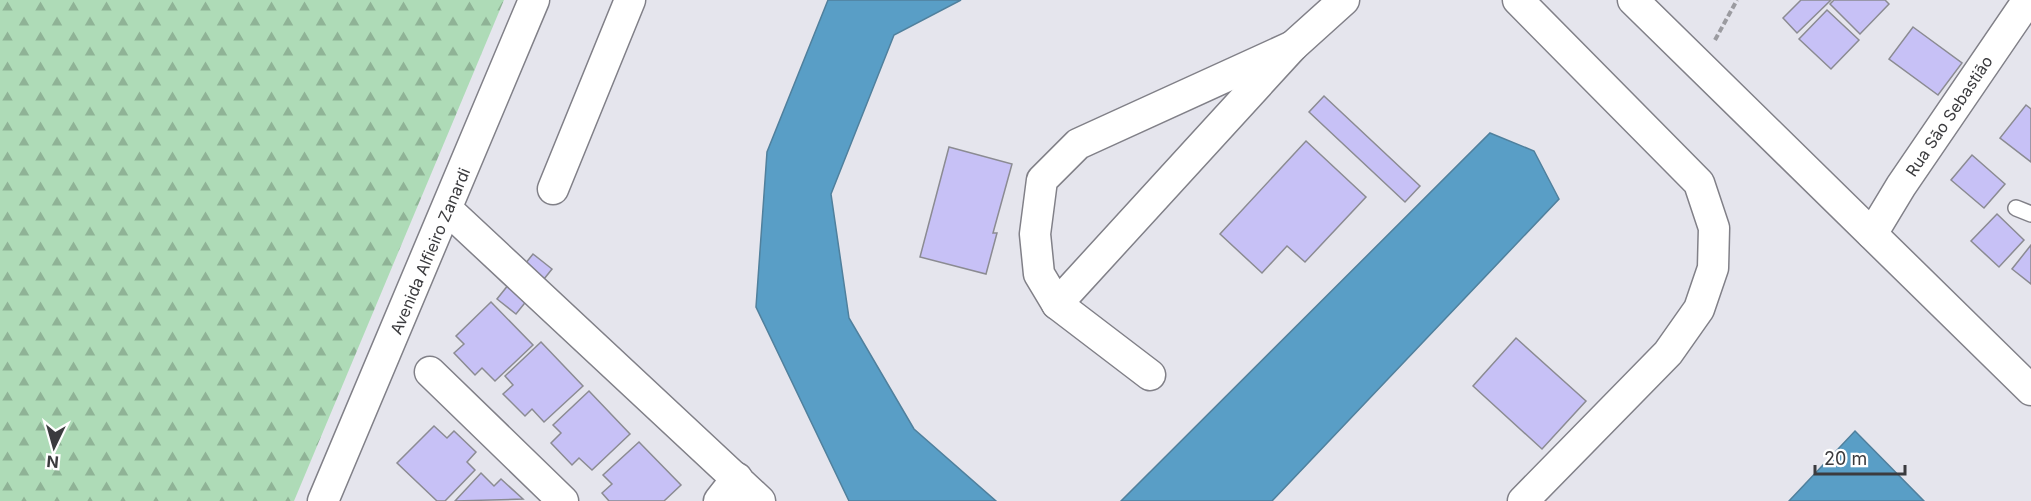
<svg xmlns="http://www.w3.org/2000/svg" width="2031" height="501" font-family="Inter,sans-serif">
  <defs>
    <pattern id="forest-firs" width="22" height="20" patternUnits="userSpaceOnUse" patternTransform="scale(1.5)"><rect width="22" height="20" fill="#aedbb7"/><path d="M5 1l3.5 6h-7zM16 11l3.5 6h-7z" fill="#8fb396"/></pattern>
  </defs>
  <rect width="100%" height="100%" fill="#e5e5ed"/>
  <polygon fill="url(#forest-firs)" points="0,0 504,0 294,501 0,501"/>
  <g fill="#599ec6" stroke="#50809d" stroke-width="1.5">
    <polygon points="828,0 961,0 894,35 831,194 849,318 914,429 996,501 849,501 756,307 767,152"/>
    <polygon points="1490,133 1534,151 1559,199 1272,501 1121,501"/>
    <polygon points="1855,431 1924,501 1789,501"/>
  </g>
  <g fill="#c7c1f6" stroke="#8b8b92" stroke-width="1.5">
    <polygon points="1801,0 1831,0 1797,33 1783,18"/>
    <polygon points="1834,0 1885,0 1889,4 1860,34 1830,4"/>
    <polygon points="1827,10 1859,40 1831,69 1799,39"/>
    <polygon points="1913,27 1962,63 1938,95 1889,59"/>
    <polygon points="1324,96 1420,186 1405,202 1309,112"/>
    <polygon points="2026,105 2031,109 2031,162 2000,138"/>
    <polygon points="1306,141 1366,197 1305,262 1287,246 1262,273 1220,234"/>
    <polygon points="949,147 1012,164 993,233 997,233 986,274 920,257"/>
    <polygon points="1972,155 2005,184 1984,208 1951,180"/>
    <polygon points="1997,214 2024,240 1999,267 1971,241"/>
    <polygon points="2031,245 2031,284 2012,269"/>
    <polygon points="533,254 552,269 516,314 497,299"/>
    <polygon points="491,302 533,345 495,381 482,368 475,375 454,353 464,344 456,336"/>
    <polygon points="1516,338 1586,401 1542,449 1473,386"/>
    <polygon points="541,342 583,386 544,422 532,409 525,416 503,394 513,385 505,376"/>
    <polygon points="589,391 630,434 592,470 579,458 572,465 551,443 561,433 553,425"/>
    <polygon points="434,426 447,438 454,431 476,452 467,462 475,470 445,501 437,501 397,463"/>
    <polygon points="639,442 681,485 664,501 609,501 602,493 612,484 603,475"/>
    <polygon points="481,473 494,486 501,479 523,499 455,501"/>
  </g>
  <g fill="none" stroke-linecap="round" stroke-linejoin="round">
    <g stroke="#818088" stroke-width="18">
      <polyline id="lane" points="2016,208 2031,214"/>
    </g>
    <g stroke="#818088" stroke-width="33">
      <g id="street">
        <polyline points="1518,0 1699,183 1714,228 1713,268 1699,309 1668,353 1523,501"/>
        <polyline points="1633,0 2031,390"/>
        <polyline points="553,189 630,0"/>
        <polyline points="448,210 760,501"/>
        <polyline points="1872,234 1901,186 2028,0"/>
        <polyline points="1057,304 1293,46 1344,0"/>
        <polyline points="430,372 563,501"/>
        <polyline points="1150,375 1057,304 1039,274 1035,234 1042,180 1078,144 1293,46"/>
        <polyline points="323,501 534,0"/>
        <polyline points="719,501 737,478"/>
      </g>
    </g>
    <polyline stroke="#9b9ba0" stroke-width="4" stroke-dasharray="6 3" stroke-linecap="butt" points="1715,40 1737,0"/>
    <use href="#lane" stroke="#fff" stroke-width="15"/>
    <use href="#street" stroke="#fff" stroke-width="30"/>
  </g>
  <g text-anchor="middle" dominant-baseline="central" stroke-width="5" stroke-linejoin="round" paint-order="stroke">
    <g font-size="16" fill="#3b3b3e" stroke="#fff">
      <text transform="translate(1949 116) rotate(-56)">Rua São Sebastião</text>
      <text transform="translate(430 251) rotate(-67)">Avenida Alfieiro Zanardi</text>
    </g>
  </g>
  <g transform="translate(54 447) rotate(185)" stroke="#ffffff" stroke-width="4.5" paint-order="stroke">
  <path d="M0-4.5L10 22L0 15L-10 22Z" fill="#3b3b3e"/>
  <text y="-9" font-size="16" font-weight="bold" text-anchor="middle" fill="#3b3b3e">N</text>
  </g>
  <path d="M1815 465v9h90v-9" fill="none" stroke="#3b3b3e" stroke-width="3"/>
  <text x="1824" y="465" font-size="18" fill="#3b3b3e" stroke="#ffffff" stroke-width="4.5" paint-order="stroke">20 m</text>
</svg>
